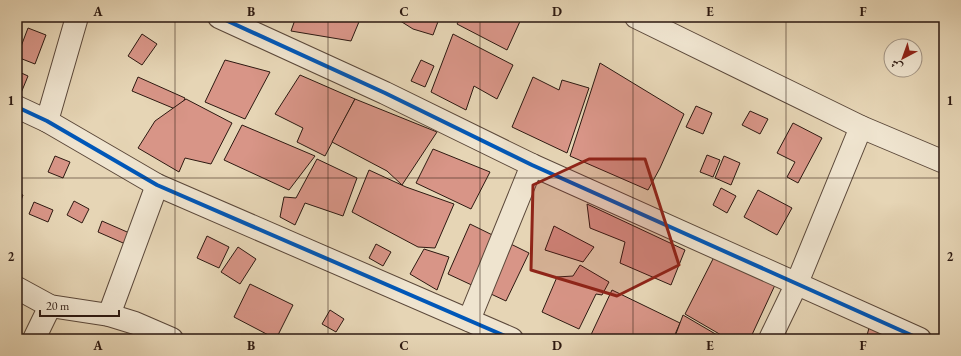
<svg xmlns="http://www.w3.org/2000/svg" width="961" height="356" font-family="'EB Garamond',Amiri,serif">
  <rect width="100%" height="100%" fill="#e6d5b5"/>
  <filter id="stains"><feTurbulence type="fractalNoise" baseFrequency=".005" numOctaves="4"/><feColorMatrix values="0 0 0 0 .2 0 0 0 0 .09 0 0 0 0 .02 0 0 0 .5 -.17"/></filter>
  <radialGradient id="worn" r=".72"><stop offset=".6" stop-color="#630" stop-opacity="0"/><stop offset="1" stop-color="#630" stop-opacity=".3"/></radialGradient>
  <g fill="#d89587" stroke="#2d1911">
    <polygon points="296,17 361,17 351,41 291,31"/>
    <polygon points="394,17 433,17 439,19 433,35 413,29"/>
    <polygon points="461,17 522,17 507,50 457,24"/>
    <polygon points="28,28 46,35 35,64 17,57"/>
    <polygon points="142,34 157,44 142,65 128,56"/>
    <polygon points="453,34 513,65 497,99 474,86 466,110 431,92"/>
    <polygon points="225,60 270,72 245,119 205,102"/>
    <polygon points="421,60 434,66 425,87 411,81"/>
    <polygon points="600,63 684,114 660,168 648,190 570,156"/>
    <polygon points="17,71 28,76 21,93 17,91"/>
    <polygon points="300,75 355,99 325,156 297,142 303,128 275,114"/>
    <polygon points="138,77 185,98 180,111 132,91"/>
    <polygon points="533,77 559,90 562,80 589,88 567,153 512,127"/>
    <polygon points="186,99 232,123 211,164 185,158 179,172 138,148 155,121"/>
    <polygon points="355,99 437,132 402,185 387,171 332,142"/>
    <polygon points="696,106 712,113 703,134 686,127"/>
    <polygon points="750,111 768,119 760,134 742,125"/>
    <polygon points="793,123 822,138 798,183 787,177 795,162 777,153"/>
    <polygon points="242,125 315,156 289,190 224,160"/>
    <polygon points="433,149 490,172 471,209 416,183"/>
    <polygon points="707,155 720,160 713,177 700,172"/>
    <polygon points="55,156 70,162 63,178 48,172"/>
    <polygon points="724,156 740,163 731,185 715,178"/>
    <polygon points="317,159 357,178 343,216 305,203 295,225 280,217 284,197 296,198"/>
    <polygon points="369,170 406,187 454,204 435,248 418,247 352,212"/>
    <polygon points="721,188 736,196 727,213 713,205"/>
    <polygon points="758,190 792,208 777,235 744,217"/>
    <polygon points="17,193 23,195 17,211"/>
    <polygon points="74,201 89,209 82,223 67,215"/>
    <polygon points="34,202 53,210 48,222 29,214"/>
    <polygon points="587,204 685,250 671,285 620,263 625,242 590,228"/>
    <polygon points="102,221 134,235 130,246 98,232"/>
    <polygon points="470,224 529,253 506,301 448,274"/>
    <polygon points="554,226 594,247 583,262 545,250"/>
    <polygon points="207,236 229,247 219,268 197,258"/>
    <polygon points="376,244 391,252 383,266 369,258"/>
    <polygon points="238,247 256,259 240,284 221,272"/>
    <polygon points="424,249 449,257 437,290 410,274"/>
    <polygon points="714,257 775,285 750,339 728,339 685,314"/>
    <polygon points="580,265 609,282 602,295 596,294 579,329 542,312 557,277 573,276"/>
    <polygon points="250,284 293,305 276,339 234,317"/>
    <polygon points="612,290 680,323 673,339 589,339"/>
    <polygon points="330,310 344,319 336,332 322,324"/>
    <polygon points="683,315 724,339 674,339"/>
    <polygon points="869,328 890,337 889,339 866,339"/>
    <polygon points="805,335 816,339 803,339"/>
    <polygon points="838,335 846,339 835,339"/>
  </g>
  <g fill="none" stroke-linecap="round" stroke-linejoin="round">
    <g stroke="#5b483a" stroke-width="24">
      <g id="street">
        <polyline points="219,17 385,93 532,165 920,339"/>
        <polyline points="636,17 861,127 944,162"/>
        <polyline points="17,107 47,121 157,185 512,339"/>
        <polyline points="47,121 77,17"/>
        <polyline points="17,288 50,306 109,315 135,323 172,339"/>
        <polyline points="109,315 157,185"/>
        <polyline points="469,320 532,165"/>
        <polyline points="34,339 50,306"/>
        <polyline points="770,339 797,283 861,127"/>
      </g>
    </g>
    <use href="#street" stroke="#efe4cf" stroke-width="22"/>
    <g stroke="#efe4cf" stroke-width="6">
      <g id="cycleway">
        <polyline points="219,17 385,93 532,165 920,339"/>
        <polyline points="17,107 47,121 157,185 512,339"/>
      </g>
    </g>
    <use href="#cycleway" stroke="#0057b8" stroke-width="4"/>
  </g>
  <path fill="#8f2418" fill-opacity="0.2" stroke="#8f2418" stroke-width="3" stroke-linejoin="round" d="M 589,159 L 645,159 L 679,265 L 617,296 L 531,270 L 533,185 Z"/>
  <path fill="none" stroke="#2d1911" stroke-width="1" stroke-opacity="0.55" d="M 175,17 L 175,339M 328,17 L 328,339M 480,17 L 480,339M 633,17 L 633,339M 786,17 L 786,339M 17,178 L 944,178"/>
  <rect width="961" height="356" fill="none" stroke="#e6d5b5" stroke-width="44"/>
  <g transform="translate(903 58) rotate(221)"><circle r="19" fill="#efe4cf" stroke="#a19383"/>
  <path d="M0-3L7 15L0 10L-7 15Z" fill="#8f2418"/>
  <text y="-6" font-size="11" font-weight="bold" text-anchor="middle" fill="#2d1911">ش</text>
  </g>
  <path d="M40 310v6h79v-6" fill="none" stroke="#2d1911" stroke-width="2"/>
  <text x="46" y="310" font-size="12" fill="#2d1911" stroke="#efe4cf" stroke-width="3" paint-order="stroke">20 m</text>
  <rect x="22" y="22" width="917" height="312" fill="none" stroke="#2d1911" stroke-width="1.5"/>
  <g font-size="13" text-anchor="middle" font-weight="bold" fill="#2d1911">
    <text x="98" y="16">A</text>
    <text x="251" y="16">B</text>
    <text x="404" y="16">C</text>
    <text x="557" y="16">D</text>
    <text x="710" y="16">E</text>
    <text x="863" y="16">F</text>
    <text x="11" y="105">1</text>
    <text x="950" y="105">1</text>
    <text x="11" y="261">2</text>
    <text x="950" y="261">2</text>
    <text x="98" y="350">A</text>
    <text x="251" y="350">B</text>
    <text x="404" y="350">C</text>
    <text x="557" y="350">D</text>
    <text x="710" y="350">E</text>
    <text x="863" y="350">F</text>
  </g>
  <rect width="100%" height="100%" filter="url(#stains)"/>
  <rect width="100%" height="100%" fill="url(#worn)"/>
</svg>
